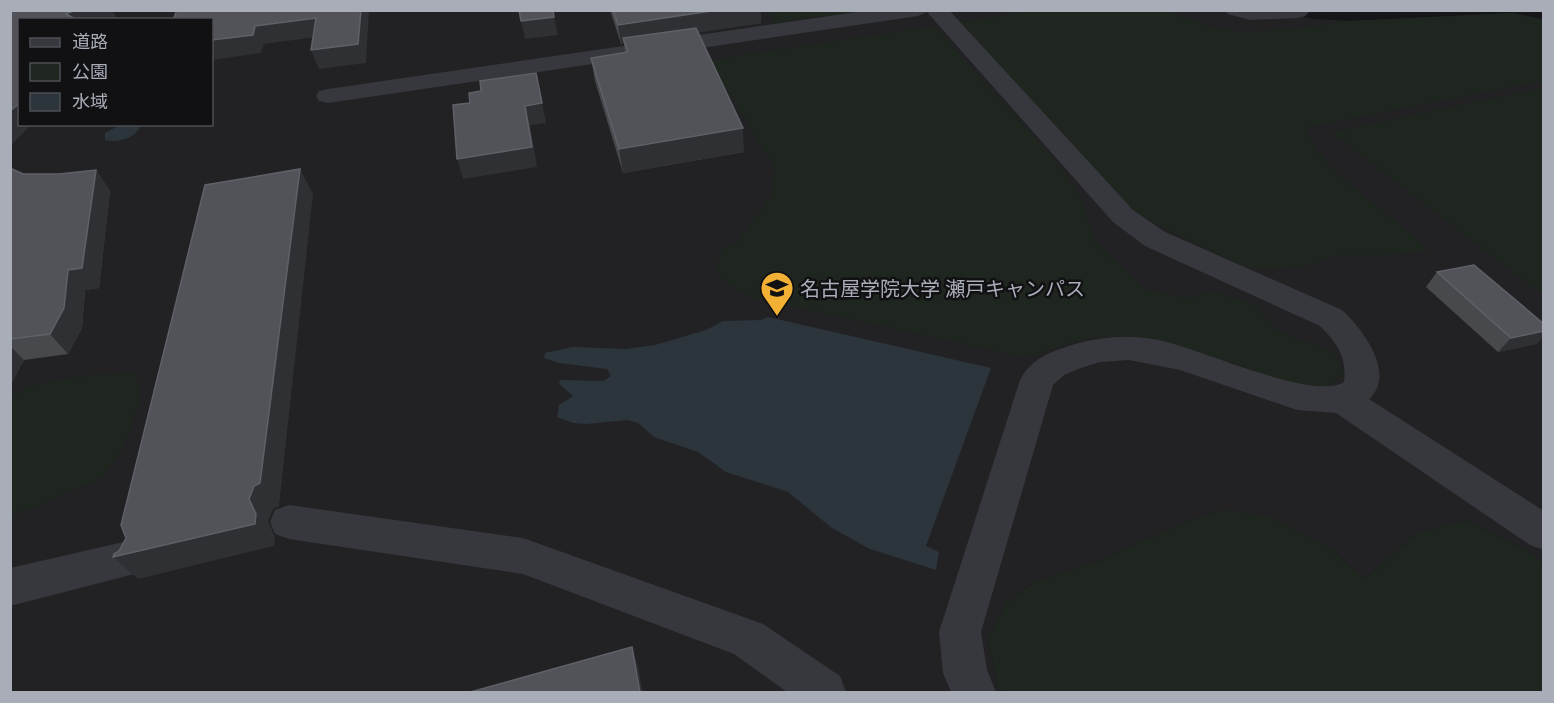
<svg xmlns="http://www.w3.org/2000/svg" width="1554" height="703" font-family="'Golos Text','Noto Sans JP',sans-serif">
  <rect width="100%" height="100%" fill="#161618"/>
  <path fill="#222225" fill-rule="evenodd" d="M 1281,10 L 1312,19 L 1350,21 L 1513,13 L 1543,19 L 1543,564 L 1527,550 L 1466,520 L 1418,532 L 1365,579 L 1326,545 L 1222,510 L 1180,524 L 1101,560 L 1034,582 L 1005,605 L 988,640 L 998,687 L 1002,692 L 11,692 L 10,11 ZM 20,20 L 212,20 L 212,124 L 20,124 Z"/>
  <g fill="#1e261f">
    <path d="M 1039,10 L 1166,10 L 1215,28 L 1238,32 L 1283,30 L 1350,21 L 1513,13 L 1543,20 L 1543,81 L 1304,128 C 1329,181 1390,209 1429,251 C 1393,257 1358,253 1322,258 L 1318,264 L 1275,269 L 1247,268 L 1163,228 L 1130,208 L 960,22 Z"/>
    <polygon points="767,11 864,11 775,23"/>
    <polygon points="934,26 1056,161 1081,198 1095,241 1145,289 1186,298 1214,291 1255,305 1278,332 1335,352 1344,374 1327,387 1292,384 1221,359 1156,342 1126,338 1094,337 1024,357 749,297 727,283 716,270 722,250 738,241 773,194 775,168 708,60"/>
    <polygon points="1543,88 1543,295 1331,132"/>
    <polygon points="136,374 140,399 122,451 101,478 11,517 11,398 28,386 88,375"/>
    <polygon points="1222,510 1270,516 1326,545 1365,579 1418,532 1466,520 1527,550 1543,564 1543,692 1002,692 998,687 988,640 1005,605 1034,582 1101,560 1180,524"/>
  </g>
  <g fill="#2c353c">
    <path d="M 120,125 L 137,125 L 140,127 C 134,139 118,143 105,140 L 105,133 Z"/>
    <polygon points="768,317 991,368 926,546 939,552 936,570 870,549 832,528 788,492 726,472 698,452 654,437 638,423 627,420 586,424 573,423 557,417 559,405 573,396 559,384 560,380 603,381 611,376 607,369 559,363 544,358 545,353 572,347 625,349 655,345 706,330 723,321 761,320"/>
  </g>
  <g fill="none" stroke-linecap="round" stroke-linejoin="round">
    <g fill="#37383d" fill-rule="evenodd">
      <path d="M 871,10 L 949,10 L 1133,210 L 1165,232 L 1342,310 C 1362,328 1397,374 1369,399 L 1544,511 L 1544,550 L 1530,545 L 1336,413 L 1297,410 L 1180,370 L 1129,360 L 1100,362 L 1081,368 L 1064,375 L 1053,385 L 981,632 L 987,670 L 996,692 L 951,692 L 943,673 L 939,632 L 1020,380 C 1031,359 1050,352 1072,345 C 1101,337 1128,334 1158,340 C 1197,347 1314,402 1344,382 C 1347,357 1337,343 1320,326 L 1145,246 L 1113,222 L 927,12 L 918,16 L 328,103 L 319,101 L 316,96 L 319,91 L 328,89 Z"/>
      <polygon points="1225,10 1308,10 1309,12 1305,16 1298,18 1250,20 1228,14"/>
      <polygon points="289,505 523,538 763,624 840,676 846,692 787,692 734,654 523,574 289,539 275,534 270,522 275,510"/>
      <polygon points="128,541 142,546 148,559 142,572 10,606 10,568"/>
    </g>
  </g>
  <g fill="#47494d">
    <polygon points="610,10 760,10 761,23 698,32 744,152 623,173 595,81 591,58 625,53 624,44 621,44"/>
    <polygon points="10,168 23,174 59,174 96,170 110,191 99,288 85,290 82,328 68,354 24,360 10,386"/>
    <polygon points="1437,272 1544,324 1544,336 1536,344 1498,352 1426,287"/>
  </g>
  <g fill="#2f3033">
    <polygon points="75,10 112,10 116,17 110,20 70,20 66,14"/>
    <polygon points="361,10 369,10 366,63 319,69 311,50"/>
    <polygon points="718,10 760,10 761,23 625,44 623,38 624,44 621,44 618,25"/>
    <polygon points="554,17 558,35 525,39 521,21"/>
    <polygon points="316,18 324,36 264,44 261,53 212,60 212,40 255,26"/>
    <polygon points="536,73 546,123 530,125 537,167 463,179 457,159 525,106"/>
    <polygon points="20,103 20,124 32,124 10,146 10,111"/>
    <polygon points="743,128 744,152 623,173 619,149"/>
    <polygon points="300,169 313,194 279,506 273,509 268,521 275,537 274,546 138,579 113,557 249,499"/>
    <polygon points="96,170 110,191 99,288 85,290 82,328 68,354 50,334"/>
    <polygon points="1544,331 1544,336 1536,344 1498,352 1511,338"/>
    <polygon points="10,346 24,360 10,386"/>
    <polygon points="632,647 638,666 643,693 640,693"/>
  </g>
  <g fill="#525359" stroke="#5f6168" stroke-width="1.5">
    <polygon points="10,10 75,10 66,14 77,20 20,20 20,103 10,111"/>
    <polygon points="177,10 361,10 358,44 311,50 316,18 255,26 253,35 212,40 212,20 173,20"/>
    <polygon points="519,10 553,10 554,17 521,21"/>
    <polygon points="613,10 718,10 618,25"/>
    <polygon points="696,28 743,128 619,149 591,58 628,52 623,38"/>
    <polygon points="536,73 542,103 525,106 532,147 457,159 453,105 470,103 469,93 481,91 480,81"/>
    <polygon points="10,168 23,174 59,174 96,170 82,268 68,270 64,308 50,334 10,339"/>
    <polygon points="300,169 260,483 254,486 249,499 256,514 255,524 113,557 114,554 119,551 126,538 121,525 205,185"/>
    <polygon points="1474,265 1544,324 1544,331 1511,338 1437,272"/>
    <polygon points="632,647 640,693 467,693"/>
  </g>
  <defs>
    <g id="university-pin" transform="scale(1.725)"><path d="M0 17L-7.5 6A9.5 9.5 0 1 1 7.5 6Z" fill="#f2b134" stroke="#111113"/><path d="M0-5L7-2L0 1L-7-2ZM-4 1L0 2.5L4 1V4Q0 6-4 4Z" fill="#111"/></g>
  </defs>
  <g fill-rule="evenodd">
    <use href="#university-pin" x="777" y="288"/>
  </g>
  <g text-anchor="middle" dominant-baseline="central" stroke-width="5" stroke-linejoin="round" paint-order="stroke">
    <g font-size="20" fill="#a8adb8" stroke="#111113" text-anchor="start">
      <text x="800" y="288">名古屋学院大学 瀬戸キャンパス</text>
    </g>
  </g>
  <rect width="1554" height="703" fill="none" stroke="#a8adb8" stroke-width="24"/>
  <rect x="18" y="18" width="195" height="108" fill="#111113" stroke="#4d4f55" stroke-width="1.5"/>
  <rect x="30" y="38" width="30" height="9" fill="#37383d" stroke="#4d4f55" stroke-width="1.5"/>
  <text x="72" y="48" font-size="18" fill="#a8adb8">道路</text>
  <rect x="30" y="63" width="30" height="18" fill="#1e261f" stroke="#4d4f55" stroke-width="1.5"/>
  <text x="72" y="78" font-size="18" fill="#a8adb8">公園</text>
  <rect x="30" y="93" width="30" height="18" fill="#2c353c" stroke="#4d4f55" stroke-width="1.5"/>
  <text x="72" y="108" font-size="18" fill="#a8adb8">水域</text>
</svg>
